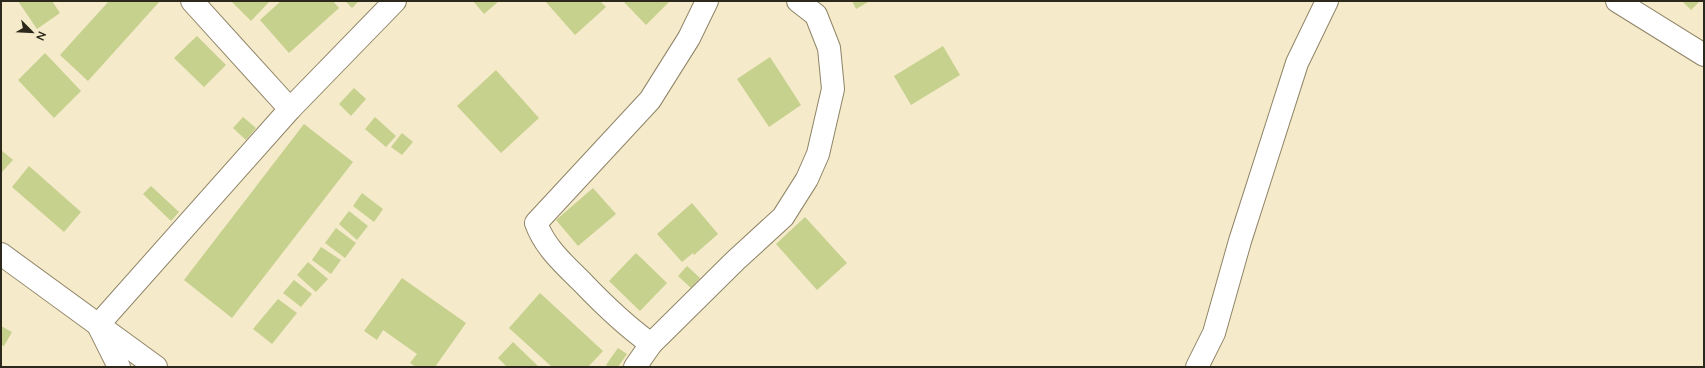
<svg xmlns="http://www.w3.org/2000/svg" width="1705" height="368" font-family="Lato,sans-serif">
  <rect width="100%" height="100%" fill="#f5eaca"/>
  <g fill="#c6d18e">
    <polygon points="18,1 52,1 60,13 37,29"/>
    <polygon points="109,1 160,1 88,81 60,55"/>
    <polygon points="231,1 270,1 251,21"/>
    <polygon points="281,1 333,1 339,8 289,53 260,20"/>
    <polygon points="345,1 359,1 352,8"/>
    <polygon points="473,1 499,1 484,14"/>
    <polygon points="545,1 600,1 606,7 575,35"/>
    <polygon points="623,1 670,1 646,25"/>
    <polygon points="852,1 870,1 856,9"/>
    <polygon points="1682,1 1700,1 1691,10"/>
    <polygon points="197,36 226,65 204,87 174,58"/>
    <polygon points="943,46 960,75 911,105 894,76"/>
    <polygon points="45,53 81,91 54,118 18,80"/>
    <polygon points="770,57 801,105 769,127 737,79"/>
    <polygon points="496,70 539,118 501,153 457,106"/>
    <polygon points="354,88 366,99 351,116 339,104"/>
    <polygon points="243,117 256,128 246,140 233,128"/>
    <polygon points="375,117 396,136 386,147 365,129"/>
    <polygon points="304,124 353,162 232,318 184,280"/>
    <polygon points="402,133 413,142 402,155 391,147"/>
    <polygon points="1,150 13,160 1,173"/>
    <polygon points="29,166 81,212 64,232 12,187"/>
    <polygon points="151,186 179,212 171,221 143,194"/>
    <polygon points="593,188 616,214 578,246 556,220"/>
    <polygon points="362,193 383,209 374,222 353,206"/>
    <polygon points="692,203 718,234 694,255 693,253 682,262 657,234"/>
    <polygon points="349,211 368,226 357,240 339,224"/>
    <polygon points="805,217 847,263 817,290 776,244"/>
    <polygon points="336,228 356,243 345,258 325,243"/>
    <polygon points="321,247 341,260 331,274 312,260"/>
    <polygon points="636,253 667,283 640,311 609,281"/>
    <polygon points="308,262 328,279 316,292 297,275"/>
    <polygon points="687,266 700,278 691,288 678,276"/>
    <polygon points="402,278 466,323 435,367 416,367 410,363 417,354 383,330 377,340 364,331"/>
    <polygon points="294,280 312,294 301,307 283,293"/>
    <polygon points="540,293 603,351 588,367 552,367 509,328"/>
    <polygon points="278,299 297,313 272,344 253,329"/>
    <polygon points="1,326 12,332 4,346 1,345"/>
    <polygon points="513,342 539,367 507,367 498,358"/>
    <polygon points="618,348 627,354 618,367 609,367 606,365"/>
  </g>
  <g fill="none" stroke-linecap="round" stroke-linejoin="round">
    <g stroke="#8f8467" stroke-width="24">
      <g id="minor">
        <polyline points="192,1 290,109"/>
        <polyline points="1617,1 1704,55"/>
        <polyline points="651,344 736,260 783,217 807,179 818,154 833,89 829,48 816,15 798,1"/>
        <polyline points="119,367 98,325 290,109 395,1"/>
        <path d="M 635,367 L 651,344 C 626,326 604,305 583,283 C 565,265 545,248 536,223 L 650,100 L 689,38 L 707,1"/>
        <polyline points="1197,367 1214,333 1240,241 1297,63 1327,1"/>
      </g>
    </g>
    <g stroke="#8f8467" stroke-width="24">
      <polyline id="major" points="1,254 156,367"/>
    </g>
    <use href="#minor" stroke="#fff" stroke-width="22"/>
    <use href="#major" stroke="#fff" stroke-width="22"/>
  </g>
  <rect width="1705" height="368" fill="none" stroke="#2c281c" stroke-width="4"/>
  <g transform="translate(32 32) rotate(114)" stroke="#f5eaca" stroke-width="3" paint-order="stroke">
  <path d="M0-3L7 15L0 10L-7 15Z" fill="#2c281c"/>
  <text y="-6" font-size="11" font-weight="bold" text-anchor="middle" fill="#2c281c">N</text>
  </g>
</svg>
